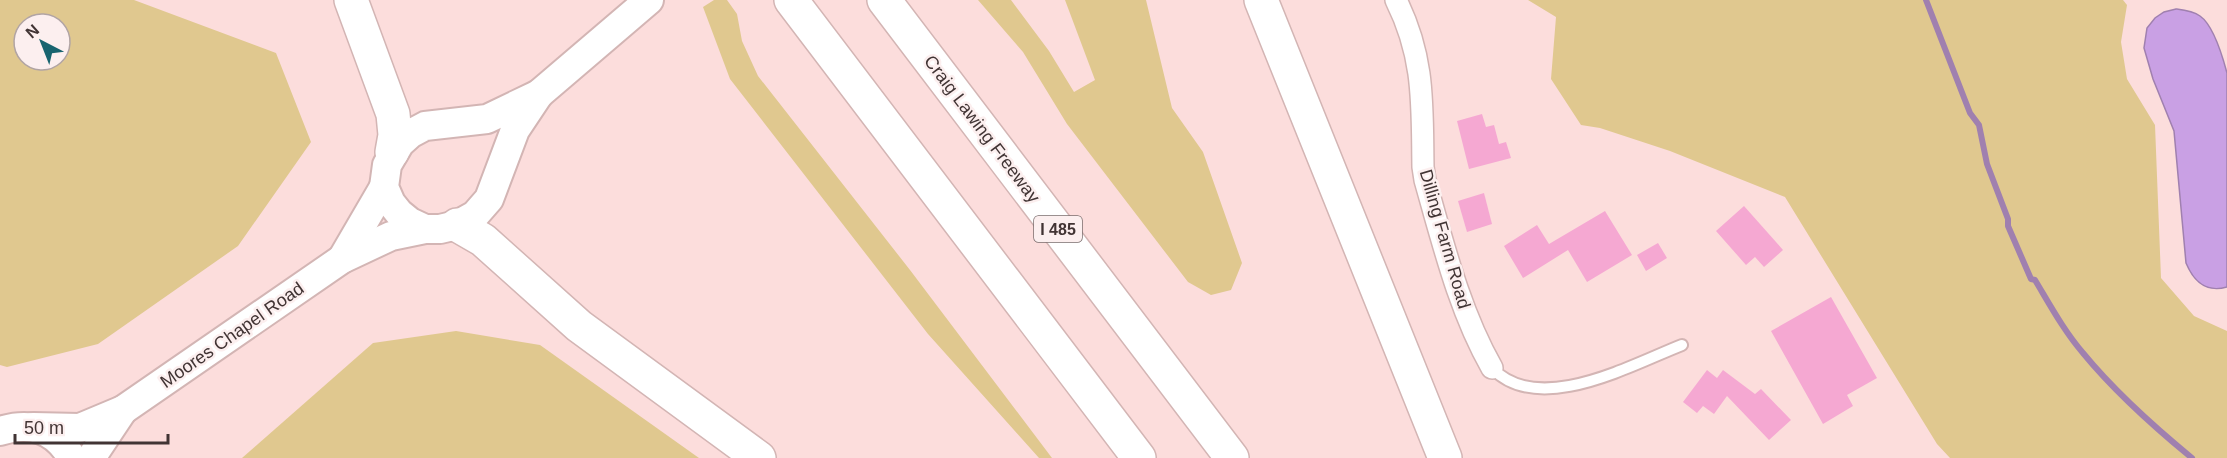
<svg xmlns="http://www.w3.org/2000/svg" width="2227" height="458" font-family="Arial,sans-serif">
  <rect width="100%" height="100%" fill="#fcdddc"/>
  <g fill="#e0c88f" fill-rule="evenodd">
    <path d="M 0,0 L 134,0 L 276,53 L 311,142 L 238,246 L 98,344 L 7,367 L 0,365 ZM 24,24 L 60,24 L 60,60 L 24,60 Z"/>
    <polygon points="714,0 727,0 737,14 742,41 758,76 910,270 1052,458 1039,458 928,334 730,79 703,7"/>
    <polygon points="978,0 1011,0 1049,51 1074,92 1095,80 1065,0 1146,0 1172,108 1203,152 1242,263 1231,290 1211,295 1188,282 1067,124 1023,52"/>
    <polygon points="1528,0 2123,0 2127,5 2121,42 2127,79 2155,125 2161,278 2194,316 2227,331 2227,458 1950,458 1937,444 1785,197 1670,151 1600,128 1581,125 1551,79 1556,17"/>
    <polygon points="456,331 540,345 699,458 242,458 373,343"/>
  </g>
  <path fill="#c9a0e4" stroke="#a080af" stroke-width="1.5" d="M 2176,9 C 2184,10 2193,11 2200,16 C 2213,25 2223,58 2227,73 L 2227,287 C 2206,293 2194,282 2186,263 L 2174,131 L 2153,79 L 2144,48 L 2147,28 L 2155,18 L 2164,12 Z"/>
  <g fill="none" stroke-linecap="round" stroke-linejoin="round">
    <path stroke="#a080af" stroke-width="6" d="M 1926,0 L 1970,113 L 1979,125 L 1987,164 L 2008,219 L 2008,226 L 2031,279 L 2035,280 C 2050,305 2064,331 2083,353 C 2115,392 2153,426 2192,458"/>
  </g>
  <g fill="#f5a8d2">
    <polygon points="1482,114 1486,127 1494,125 1499,144 1506,142 1511,158 1469,169 1457,121"/>
    <polygon points="1484,193 1492,224 1467,232 1458,201"/>
    <polygon points="1744,206 1783,250 1764,267 1755,257 1746,265 1716,231"/>
    <polygon points="1605,211 1632,255 1587,282 1568,250 1523,278 1504,246 1537,225 1549,244"/>
    <polygon points="1658,243 1667,258 1646,271 1637,255"/>
    <polygon points="1831,297 1877,378 1847,395 1853,406 1823,424 1771,331"/>
    <polygon points="1707,370 1717,378 1723,370 1755,394 1761,389 1791,420 1769,440 1727,396 1714,414 1703,406 1697,413 1683,402"/>
  </g>
  <g fill="none" stroke-linecap="round" stroke-linejoin="round">
    <g stroke="#d3b5b4" stroke-width="14">
      <path id="lane" d="M 1492,368 C 1538,417 1631,365 1682,345"/>
    </g>
    <g stroke="#d3b5b4" stroke-width="24">
      <path id="street" d="M 1396,0 C 1425,58 1422,105 1423,167 L 1425,180 C 1443,243 1459,310 1492,368"/>
    </g>
    <g stroke="#d3b5b4" stroke-width="32">
      <g id="secondary">
        <polyline points="425,229 410,222 399,213 391,203 384,187 387,165 400,143 410,134 425,126 487,119 539,94 649,0"/>
        <polyline points="342,259 384,187"/>
        <polyline points="33,427 80,428 123,410 342,259 391,236 425,229 440,229 457,225 475,215 489,199 515,130 539,94"/>
        <path d="M 0,431 C 31,421 55,429 72,458"/>
        <polyline points="91,458 123,410"/>
      </g>
    </g>
    <g stroke="#d3b5b4" stroke-width="36">
      <g id="highway">
        <polyline points="351,0 393,114 395,135 392,152"/>
        <polyline points="791,0 1139,458"/>
        <polyline points="884,0 1232,458"/>
        <polyline points="1261,0 1445,458"/>
        <polyline points="457,225 483,240 579,326 759,458"/>
      </g>
    </g>
    <use href="#lane" stroke="#fff" stroke-width="10"/>
    <use href="#street" stroke="#fff" stroke-width="21"/>
    <use href="#secondary" stroke="#fff" stroke-width="28"/>
    <use href="#highway" stroke="#fff" stroke-width="33"/>
  </g>
  <g text-anchor="middle" dominant-baseline="central" stroke-width="5" stroke-linejoin="round" paint-order="stroke">
    <rect fill="#fcefef" stroke="#796c6c" stroke-width="1.5" x="1034" y="216" width="48" height="26" rx="4.5"/>
    <g font-size="16" font-weight="bold" fill="#413434">
      <text x="1058" y="229">I 485</text>
    </g>
    <g font-size="18" fill="#413434" stroke="#fcefef">
      <text transform="translate(982 129) rotate(53)">Craig Lawing Freeway</text>
      <text transform="translate(1445 239) rotate(74)">Dilling Farm Road</text>
      <text transform="translate(232 335) rotate(-35)">Moores Chapel Road</text>
    </g>
  </g>
  <g transform="translate(42 42) rotate(318)"><circle r="28" fill="#fcefef" stroke="#b1a4a4" stroke-width="1.5"/>
  <path d="M0-4.5L10 22L0 15L-10 22Z" fill="#18646f"/>
  <text y="-9" font-size="16" font-weight="bold" text-anchor="middle" fill="#413434">N</text>
  </g>
  <path d="M15 434v9h153v-9" fill="none" stroke="#413434" stroke-width="3"/>
  <text x="24" y="434" font-size="18" fill="#413434" stroke="#fcefef" stroke-width="4.5" paint-order="stroke">50 m</text>
</svg>
